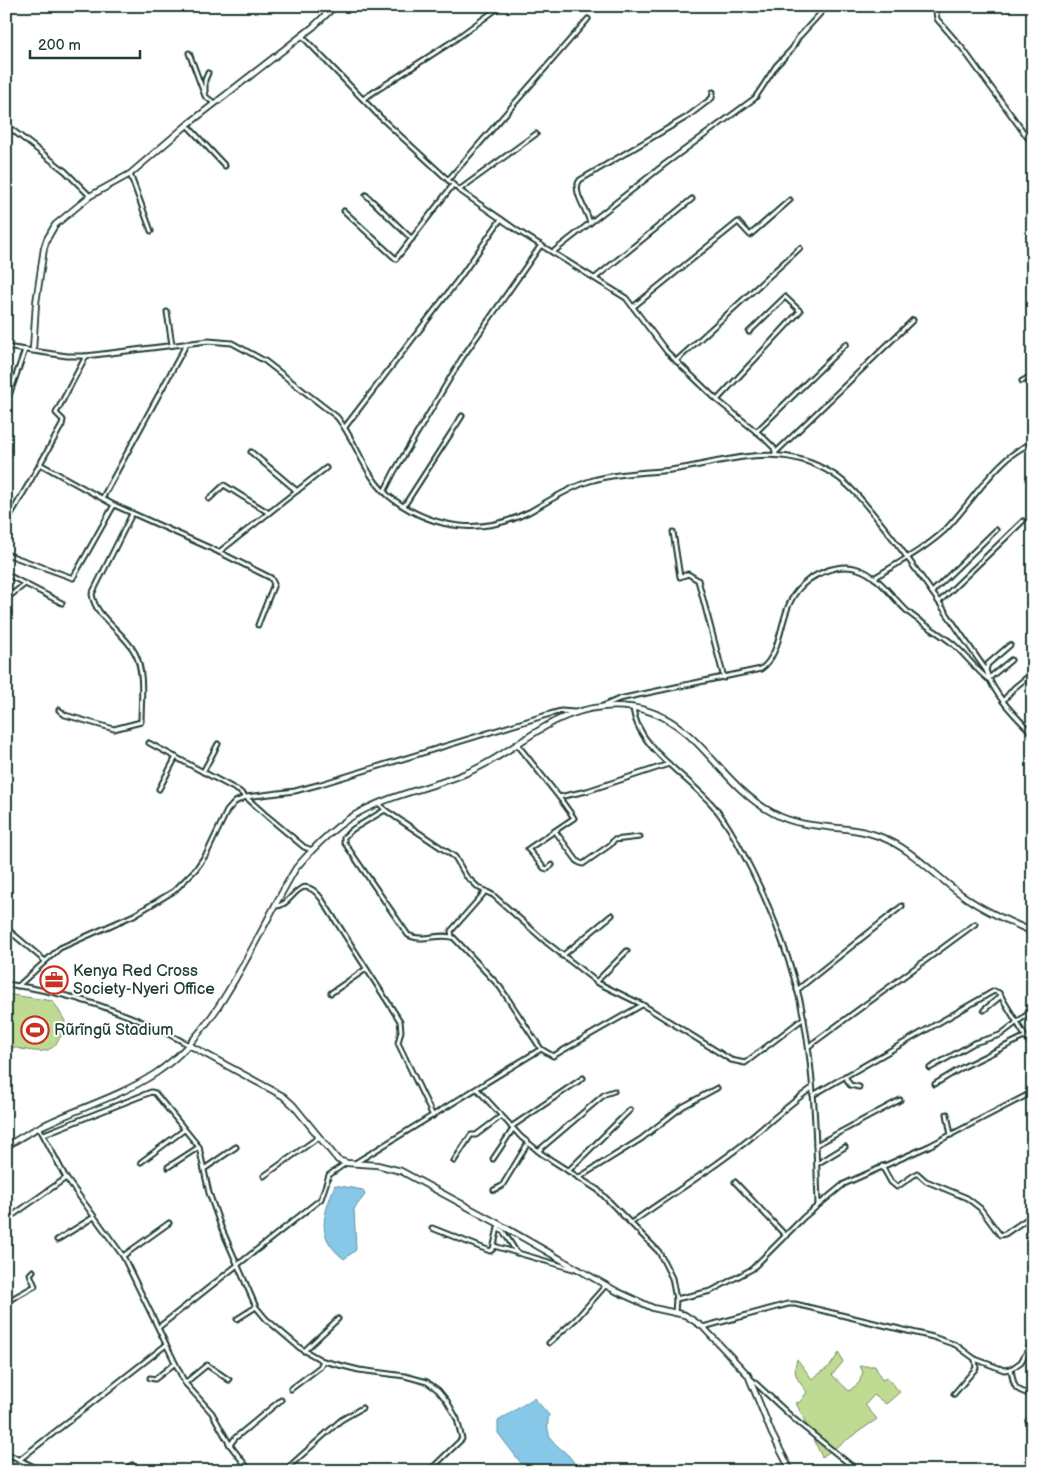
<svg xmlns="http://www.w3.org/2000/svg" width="1039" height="1477" font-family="'Balsamiq Sans',sans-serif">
  <rect width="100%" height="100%" fill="#fff"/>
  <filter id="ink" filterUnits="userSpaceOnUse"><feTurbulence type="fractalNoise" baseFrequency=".02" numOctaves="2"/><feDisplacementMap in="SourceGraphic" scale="10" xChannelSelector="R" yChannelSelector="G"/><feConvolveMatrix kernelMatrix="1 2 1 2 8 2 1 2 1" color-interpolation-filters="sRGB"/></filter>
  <g filter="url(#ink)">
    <g fill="#bfda92" stroke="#6f8c63">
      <path d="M 6,994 L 53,1001 L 65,1021 C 57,1061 39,1052 6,1046 Z"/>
      <path d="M 839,1353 L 843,1362 L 832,1375 L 849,1391 L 859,1383 L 863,1372 L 860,1366 L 875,1366 L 882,1380 L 887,1378 L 900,1392 L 886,1404 L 874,1395 L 865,1405 L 877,1419 L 822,1457 L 796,1403 L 800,1402 L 807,1392 C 798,1380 792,1375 797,1359 L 812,1379 L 830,1366 Z"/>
    </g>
    <g fill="#87c7e8" stroke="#5d90a0">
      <path d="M 335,1185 L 363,1190 L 365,1195 L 354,1209 L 356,1250 L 344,1259 C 315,1236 323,1216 335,1185 Z"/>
      <path d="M 534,1398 L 549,1415 C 541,1449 571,1445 577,1471 L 527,1471 L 498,1433 L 498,1421 Z"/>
    </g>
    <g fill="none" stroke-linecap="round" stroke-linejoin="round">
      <g stroke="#1f3d34" stroke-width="7">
        <g id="street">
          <polyline points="52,6 80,6"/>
          <polyline points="939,6 936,12 937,19 963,49 1033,145"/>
          <polyline points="302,36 379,116 459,190 518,231 626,298 667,352 717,400 763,437 774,448 776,455"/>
          <polyline points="189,53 205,96 214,103"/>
          <polyline points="205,92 205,80 208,73"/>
          <polyline points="363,99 453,41 501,6"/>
          <polyline points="6,125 65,171 90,196"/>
          <polyline points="187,125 225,166"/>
          <polyline points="130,174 151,231"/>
          <polyline points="448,180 588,19"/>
          <polyline points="459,190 536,134"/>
          <polyline points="366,195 412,239"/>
          <polyline points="344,211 396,259 453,185"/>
          <path d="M 590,223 C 587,209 571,191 580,180 L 687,117 L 712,98 L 713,92"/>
          <polyline points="553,252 665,164 755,98 776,66 792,49 798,38 827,6"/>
          <polyline points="595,278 692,199"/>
          <polyline points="633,307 738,222 750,235 790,200"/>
          <polyline points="167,312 172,345"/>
          <path d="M 6,347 L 67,356 L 86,356 L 208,341 L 232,343 L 265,361 L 337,417 C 358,443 365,480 394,500 C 436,530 483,535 529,512 C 549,501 568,488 590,481 C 615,473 645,473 671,470 C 729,462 778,439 833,474 C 852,486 865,504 879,521 C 918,568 950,620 986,670 C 993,694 1015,716 1033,734"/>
          <polyline points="86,356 56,413 63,420 62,425 40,464 114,505 219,552 271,578 274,584 258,625"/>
          <polyline points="676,361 800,248"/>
          <polyline points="1022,381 1033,375"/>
          <polyline points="717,400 800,311 785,297 749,332"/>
          <polyline points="6,404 25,350"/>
          <polyline points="345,427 461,276 501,219"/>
          <polyline points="756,432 846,344"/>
          <polyline points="251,452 297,491"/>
          <polyline points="776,452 913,320"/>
          <polyline points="384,492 394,472 462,358 541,245"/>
          <polyline points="103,497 187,343"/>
          <polyline points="209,499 224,485 269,513"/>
          <polyline points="404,506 462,416"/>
          <polyline points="6,523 40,464"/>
          <polyline points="673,532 680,577 688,574 698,580 724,678"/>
          <polyline points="219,552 326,468"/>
          <polyline points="6,554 73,578 114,505"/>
          <polyline points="6,574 62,603"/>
          <path d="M 874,578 C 898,563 923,550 944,531 C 971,505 997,455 1033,443"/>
          <polyline points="932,592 996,530"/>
          <polyline points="6,599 25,584"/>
          <polyline points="939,602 1023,521"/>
          <polyline points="986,670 988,664 1010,645"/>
          <polyline points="1003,701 1014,688 1030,675"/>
          <path d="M 603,706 L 619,699 L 761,669 C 783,653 779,613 797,591 C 809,575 838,562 858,569 C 878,575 892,597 907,611 C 921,624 939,632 953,644 C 966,655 975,669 988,679 L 1011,660"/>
          <path d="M 633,707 C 636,748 691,778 715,808 C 731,828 742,851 753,873 C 774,915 796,974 804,1020 C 815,1081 816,1143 818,1205"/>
          <path d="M 59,710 L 65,715 L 114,729 L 141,722 C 141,701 145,672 135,653 C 124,631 95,618 92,594 L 132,514"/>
          <polyline points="149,743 239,791 267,816 304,847 312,850"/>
          <polyline points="517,744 559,797 587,791 669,764"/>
          <polyline points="203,772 218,744"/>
          <polyline points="159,789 176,757"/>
          <polyline points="379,803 385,810 455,857 466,876 479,888 493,895 546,942 598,983 643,1005 731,1060 745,1063 804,1018"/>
          <path d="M 385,810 L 353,829 L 344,837 L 344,842 L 408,935 C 422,943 441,932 454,938 L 500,987 L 541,1049 L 553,1056 L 642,1005"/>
          <polyline points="555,831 578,862 583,864 610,845 614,840 640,837"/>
          <polyline points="552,865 547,869 544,868 528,849 574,818 559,797"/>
          <path d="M 275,906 C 293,908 298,869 321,898 L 400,1021 L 401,1031 L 398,1043 L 433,1116"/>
          <polyline points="6,928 45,961"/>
          <polyline points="452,937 451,931 486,891"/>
          <polyline points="562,956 612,915"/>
          <polyline points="596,982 627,951"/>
          <path d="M 6,984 C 69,992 134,1014 189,1045"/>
          <polyline points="18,986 60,948 134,915 174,891 196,869 207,853 227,811 235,802 246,797 295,791 321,784 550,714 561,711 574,712"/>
          <polyline points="797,990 902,906"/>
          <polyline points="331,993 366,969"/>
          <polyline points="984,1010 1001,996"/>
          <polyline points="809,1046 975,924"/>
          <polyline points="930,1068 974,1043 1000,1035 1033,1010"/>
          <polyline points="845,1076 850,1085 859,1087"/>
          <polyline points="935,1084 963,1067 1024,1037"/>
          <polyline points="477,1089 521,1137 542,1154 598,1190 659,1252 672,1278 676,1299 675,1313"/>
          <polyline points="813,1095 994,991 999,993 1033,1049"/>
          <polyline points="947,1114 951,1135"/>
          <polyline points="39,1127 66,1178 123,1256 185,1383 212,1413 230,1445 250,1471"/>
          <polyline points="511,1127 583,1078"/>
          <polyline points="44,1134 151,1092 155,1093 199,1147 209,1193 221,1227 256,1307 266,1319 300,1348 323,1361 359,1370 405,1376 427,1382 438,1390 447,1401 457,1419 462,1439 429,1471"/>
          <polyline points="816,1145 900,1100"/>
          <polyline points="1033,1148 1033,1174"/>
          <polyline points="538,1151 605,1094 614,1091"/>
          <polyline points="493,1159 513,1129"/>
          <polyline points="454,1161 471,1135 476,1135 500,1117"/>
          <polyline points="141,1162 184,1130"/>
          <polyline points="355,1163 541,1049"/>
          <polyline points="817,1164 845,1147"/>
          <polyline points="882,1166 891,1182 897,1187 917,1173 926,1181 967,1198 980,1208 1000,1235 1005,1234 1033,1215"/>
          <polyline points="168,1167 199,1147"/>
          <polyline points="204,1169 236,1147"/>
          <polyline points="568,1171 630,1110"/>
          <polyline points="264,1176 319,1137"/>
          <polyline points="578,1178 641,1139 682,1107 717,1088"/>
          <polyline points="735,1182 786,1236"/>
          <polyline points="494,1190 502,1186 528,1143"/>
          <polyline points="6,1220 66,1178"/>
          <path d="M 631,1223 C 670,1195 710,1171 747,1141 C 769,1123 789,1104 812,1088"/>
          <polyline points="432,1228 490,1251 493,1249 499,1224"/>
          <polyline points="498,1228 503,1231 517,1253"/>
          <polyline points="57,1240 94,1217"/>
          <polyline points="494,1246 573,1269 574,1267"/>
          <polyline points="123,1256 169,1223"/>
          <polyline points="676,1299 711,1291 752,1269 804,1217 844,1184 929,1146 1033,1092"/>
          <polyline points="6,1302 35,1286 30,1274 33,1271"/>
          <polyline points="237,1319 256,1307"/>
          <polyline points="159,1327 321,1199 329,1175 346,1163"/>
          <polyline points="703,1327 788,1304 795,1304 933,1337 956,1345 975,1359 1004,1370 1011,1369 1021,1362 1033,1341"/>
          <polyline points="549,1343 576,1319 606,1285"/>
          <polyline points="304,1351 338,1319"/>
          <path d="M 1011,1369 C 1014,1388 1014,1390 1033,1395"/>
          <polyline points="150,1378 155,1379 174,1364"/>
          <polyline points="750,1378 795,1420 858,1471"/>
          <polyline points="185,1383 207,1365 229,1380"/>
          <polyline points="291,1389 320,1367 323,1361"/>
          <polyline points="954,1394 976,1368 975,1359"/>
          <polyline points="1028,1421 1033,1415"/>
          <polyline points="230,1445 235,1438 281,1400"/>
          <polyline points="6,1453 42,1471"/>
          <polyline points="19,1460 166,1345"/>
          <polyline points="123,1471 132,1465 137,1471"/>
          <polyline points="284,1471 341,1420 362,1408"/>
        </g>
      </g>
      <g stroke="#1f3d34" stroke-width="8">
        <g id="secondary">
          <polyline points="33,350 36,303 44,248 47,239 55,225 90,196 130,174 187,125 313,27 335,6"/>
          <polyline points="189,1045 283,1096 293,1105 338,1160 347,1163 377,1165 401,1171 499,1224 616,1291 653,1308 685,1315 703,1327 748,1375 772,1434 791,1471"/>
          <path d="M 6,1147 C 52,1114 109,1104 156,1073 C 221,1030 256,934 296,868 C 314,847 335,825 360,812 C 393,794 430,788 464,774 C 513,755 547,712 602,707 C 694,698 708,778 773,813 C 807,832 846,823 881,837 C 915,850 938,880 968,899 C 988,913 1011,922 1033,932"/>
        </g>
      </g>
      <use href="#street" stroke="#fff" stroke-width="3"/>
      <use href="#secondary" stroke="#fff" stroke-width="4.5"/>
    </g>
  </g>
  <defs>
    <g id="office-ring" transform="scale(1.4375)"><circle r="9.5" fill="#fff" stroke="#c8321e" stroke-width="1.5"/><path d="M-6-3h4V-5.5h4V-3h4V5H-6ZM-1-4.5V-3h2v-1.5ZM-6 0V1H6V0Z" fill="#c8321e"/></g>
    <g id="stadium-ring" transform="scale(1.4375)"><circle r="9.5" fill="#fff" stroke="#c8321e" stroke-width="1.5"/><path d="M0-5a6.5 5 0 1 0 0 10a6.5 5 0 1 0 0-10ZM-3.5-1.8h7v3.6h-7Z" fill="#c8321e"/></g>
  </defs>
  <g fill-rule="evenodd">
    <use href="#office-ring" x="54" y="980"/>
    <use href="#stadium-ring" x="35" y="1030"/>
  </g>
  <g text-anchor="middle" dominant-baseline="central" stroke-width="4" stroke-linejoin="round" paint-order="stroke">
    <g font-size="16" fill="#1f3d34" stroke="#fff" text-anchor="start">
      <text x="73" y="971">Kenya Red Cross<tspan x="73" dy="18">Society-Nyeri Office</tspan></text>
      <text x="54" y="1030">Rũrĩngũ Stadium</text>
    </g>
  </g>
  <rect width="1039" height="1477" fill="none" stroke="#fff" stroke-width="25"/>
  <rect x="12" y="12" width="1014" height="1452" fill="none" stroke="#1f3d34" stroke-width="2" filter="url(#ink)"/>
  <path d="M30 50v8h110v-8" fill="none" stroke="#1f3d34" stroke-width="2.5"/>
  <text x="38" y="50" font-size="15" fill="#1f3d34" stroke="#ffffff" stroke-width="4" paint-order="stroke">200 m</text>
</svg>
